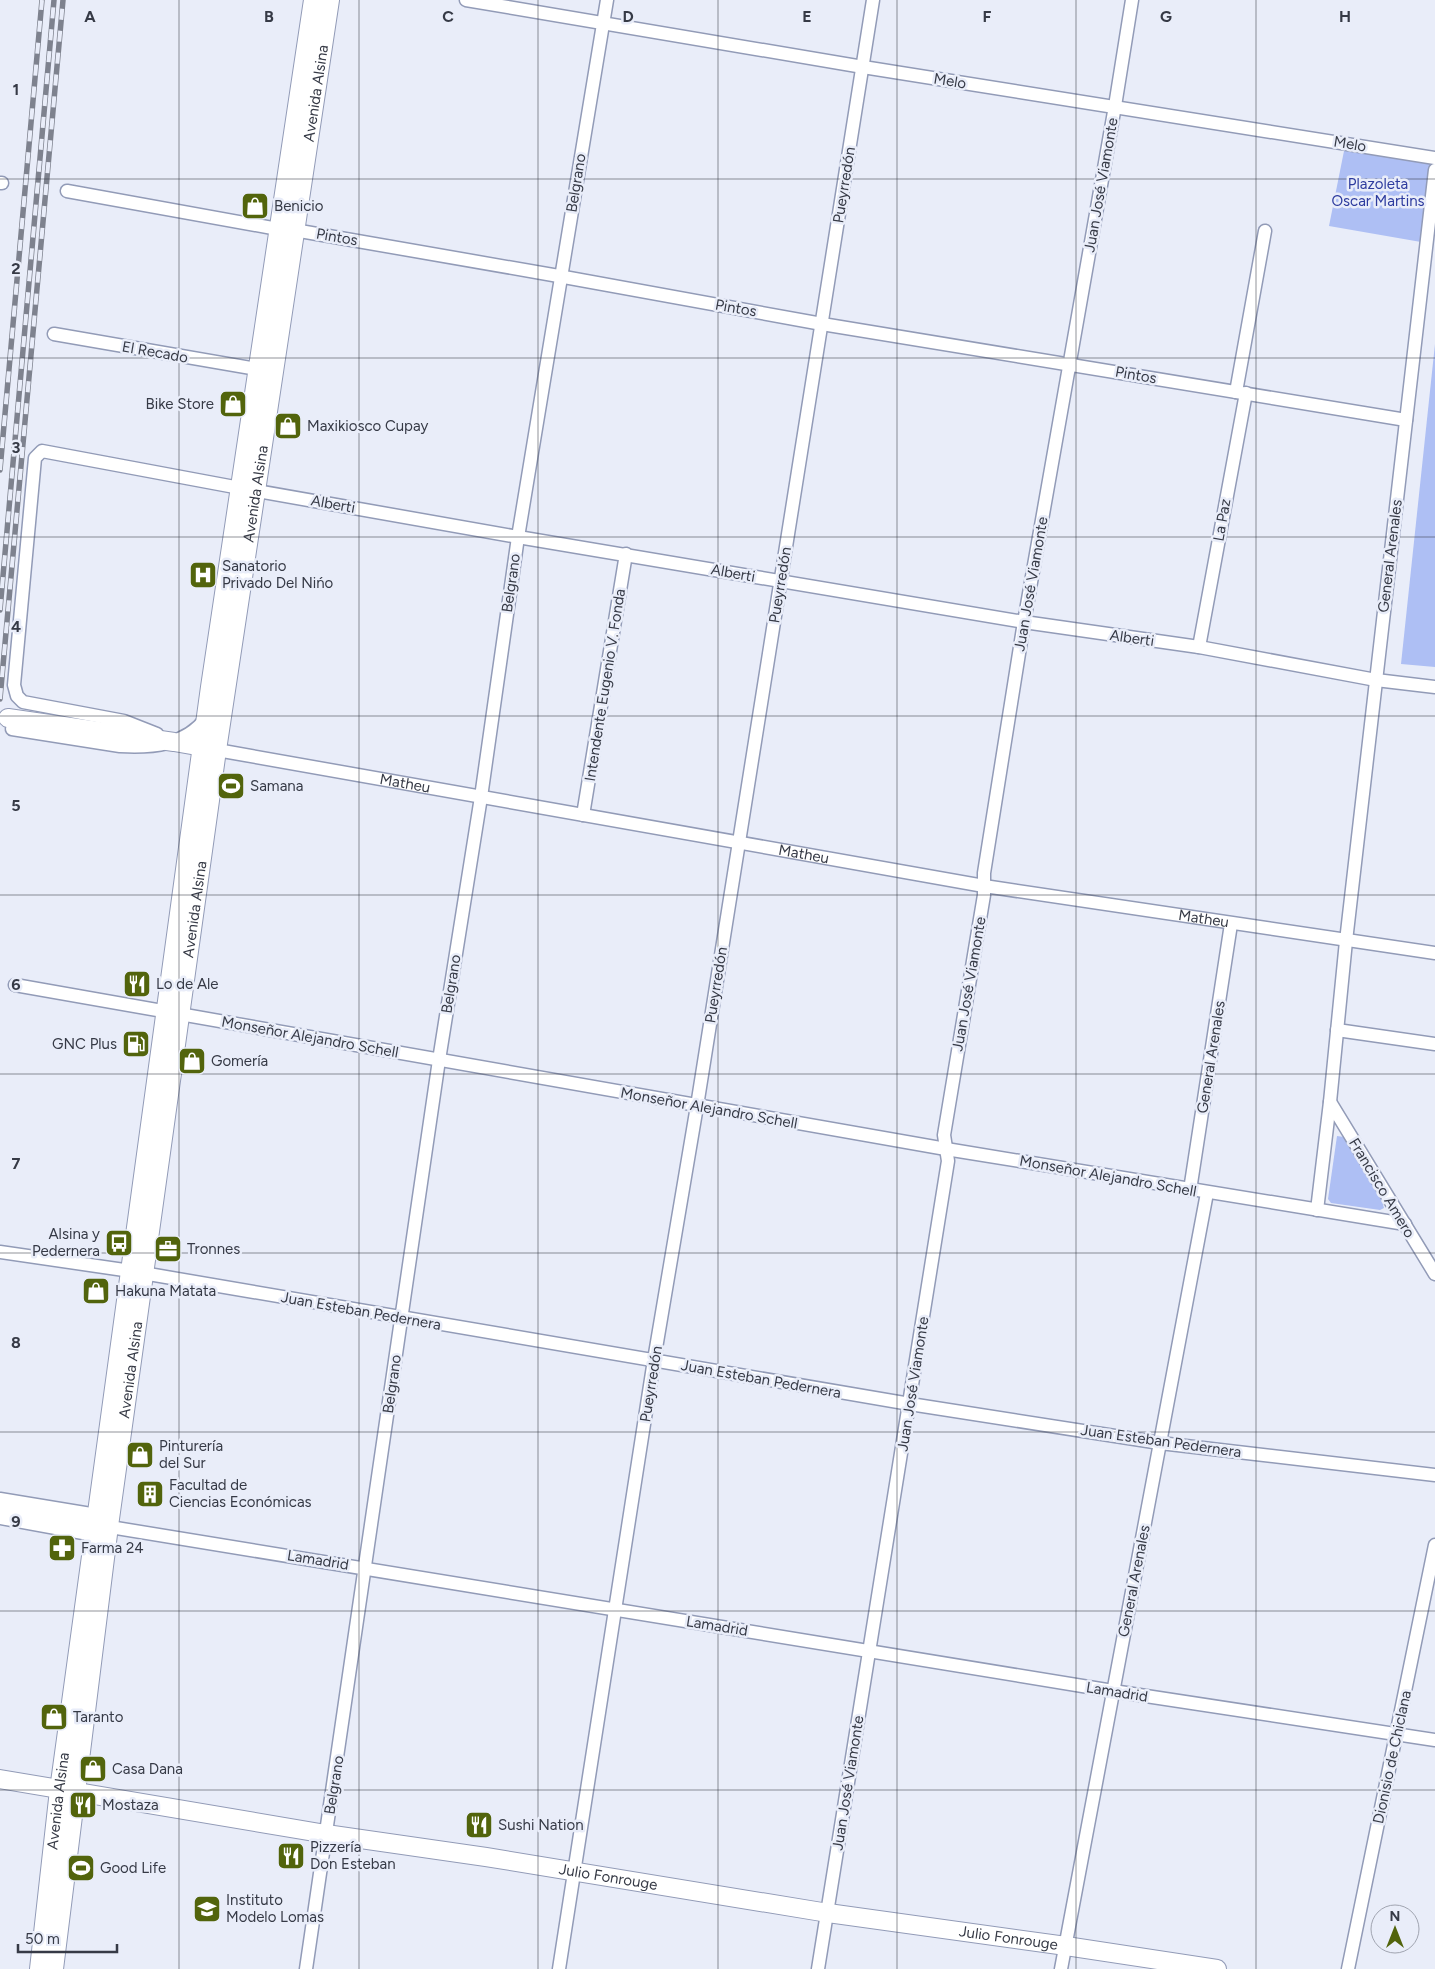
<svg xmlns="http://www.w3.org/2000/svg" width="1435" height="1969" font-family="Figtree,sans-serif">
  <rect width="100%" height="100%" fill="#e9edf9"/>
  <g fill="#aebff4">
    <polygon points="1345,146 1431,161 1421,242 1329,226"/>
    <polygon points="1435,344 1435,667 1401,664"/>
    <polygon points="1337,1136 1344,1137 1382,1201 1384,1208 1380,1210 1331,1203 1328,1199"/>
  </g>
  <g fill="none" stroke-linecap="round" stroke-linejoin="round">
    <g stroke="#929bb7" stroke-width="15">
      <g id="street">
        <polyline points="466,0 863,67 1435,158"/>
        <polyline points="0,183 2,183"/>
        <polyline points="67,191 278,229 294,230 553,275 822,324 1406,420"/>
        <polyline points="54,334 257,369"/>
        <polyline points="1236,392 1265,231"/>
        <polyline points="1199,647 1246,393"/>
        <path d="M 12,729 L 120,746 C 152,748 186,745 206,718"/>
        <polyline points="157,734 124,721 23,702 17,696 14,685 35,458 42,451 240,488 518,537 1024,622 1199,647 1376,680 1435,687"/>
        <path id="s1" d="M 217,750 L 984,886 L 1435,953"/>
        <polyline points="583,815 626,554"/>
        <polyline points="15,985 946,1149 1405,1224"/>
        <polyline points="1337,1030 1435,1044"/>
        <polyline points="1330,1102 1435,1274"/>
        <polyline points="1190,1190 1231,924"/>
        <polyline points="1317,1210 1330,1102 1346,941 1435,170"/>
        <polyline points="0,1252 131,1271 910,1404 1160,1443 1435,1475"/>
        <polyline points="0,1499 97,1515"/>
        <polyline points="0,1509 1113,1691 1435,1740"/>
        <polyline points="0,1518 94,1535"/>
        <polyline points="306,1969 439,1060 481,797 518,537 607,0"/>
        <polyline points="559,1969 654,1360 697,1106 873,0"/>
        <polyline points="818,1969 948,1161 944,1135 984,895 984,873 1024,622 1115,106 1132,0"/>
        <polyline points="1061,1969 1207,1193"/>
        <polyline points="1348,1969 1435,1545"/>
      </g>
    </g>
    <g stroke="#929bb7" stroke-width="20">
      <g id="secondary">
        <polyline points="8,718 174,742 214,749"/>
        <path id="s2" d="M 0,1779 L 326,1834 L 486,1857 L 828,1913 L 1066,1946 L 1217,1969"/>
        <path id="s3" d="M 39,1969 L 59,1790 L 210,687 L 313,0"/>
        <path id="s4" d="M 54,1969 L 109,1526 L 217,750 L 330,0"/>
      </g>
    </g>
    <use href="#street" stroke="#fff" stroke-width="12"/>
    <use href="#secondary" stroke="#fff" stroke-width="18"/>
    <g stroke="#7e828e" stroke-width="5.5">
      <g id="rail">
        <polyline points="0,470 42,0"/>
        <polyline points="0,610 54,0"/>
        <polyline points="0,699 63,0"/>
      </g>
    </g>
    <use href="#rail" stroke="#e9edf9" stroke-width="4" stroke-dasharray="11" stroke-linecap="butt"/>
  </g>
  <path fill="none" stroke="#363a46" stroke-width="1" stroke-opacity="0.55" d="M 179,0 L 179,1969M 359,0 L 359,1969M 538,0 L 538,1969M 718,0 L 718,1969M 897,0 L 897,1969M 1076,0 L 1076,1969M 1256,0 L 1256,1969M 0,179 L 1435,179M 0,358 L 1435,358M 0,537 L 1435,537M 0,716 L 1435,716M 0,895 L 1435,895M 0,1074 L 1435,1074M 0,1253 L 1435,1253M 0,1432 L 1435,1432M 0,1611 L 1435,1611M 0,1790 L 1435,1790"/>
  <defs>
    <g id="shop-square" transform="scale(1.4375)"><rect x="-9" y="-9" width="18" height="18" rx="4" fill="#52640c" stroke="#e9edf9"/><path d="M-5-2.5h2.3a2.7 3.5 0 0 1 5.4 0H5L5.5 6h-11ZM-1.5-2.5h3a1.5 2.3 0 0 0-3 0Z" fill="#fff"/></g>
    <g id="hospital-square" transform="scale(1.4375)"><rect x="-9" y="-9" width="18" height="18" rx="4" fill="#52640c" stroke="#e9edf9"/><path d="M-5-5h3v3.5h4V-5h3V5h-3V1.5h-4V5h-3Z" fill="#fff"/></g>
    <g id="stadium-square" transform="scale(1.4375)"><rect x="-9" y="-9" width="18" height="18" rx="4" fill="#52640c" stroke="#e9edf9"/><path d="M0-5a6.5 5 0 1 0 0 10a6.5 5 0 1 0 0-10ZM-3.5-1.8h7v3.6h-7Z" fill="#fff"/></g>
    <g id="restaurant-square" transform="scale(1.4375)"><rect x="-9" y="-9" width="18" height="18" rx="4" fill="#52640c" stroke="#e9edf9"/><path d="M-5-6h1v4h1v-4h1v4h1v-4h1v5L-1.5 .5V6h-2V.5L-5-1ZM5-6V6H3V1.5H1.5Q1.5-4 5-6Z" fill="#fff"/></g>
    <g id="fuel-square" transform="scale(1.4375)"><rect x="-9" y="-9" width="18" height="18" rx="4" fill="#52640c" stroke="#e9edf9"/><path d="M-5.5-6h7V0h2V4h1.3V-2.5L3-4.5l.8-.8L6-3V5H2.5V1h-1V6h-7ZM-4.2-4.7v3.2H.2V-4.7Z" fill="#fff"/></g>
    <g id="bus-square" transform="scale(1.4375)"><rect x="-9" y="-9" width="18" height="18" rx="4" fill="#52640c" stroke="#e9edf9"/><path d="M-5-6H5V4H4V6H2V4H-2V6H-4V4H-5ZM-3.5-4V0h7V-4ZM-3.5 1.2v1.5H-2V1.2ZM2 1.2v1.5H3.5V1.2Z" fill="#fff"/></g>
    <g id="office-square" transform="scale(1.4375)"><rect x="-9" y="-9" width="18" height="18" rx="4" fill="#52640c" stroke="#e9edf9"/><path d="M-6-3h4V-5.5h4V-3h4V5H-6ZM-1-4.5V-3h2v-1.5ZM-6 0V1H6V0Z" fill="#fff"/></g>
    <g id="building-square" transform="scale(1.4375)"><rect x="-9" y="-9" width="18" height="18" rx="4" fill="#52640c" stroke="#e9edf9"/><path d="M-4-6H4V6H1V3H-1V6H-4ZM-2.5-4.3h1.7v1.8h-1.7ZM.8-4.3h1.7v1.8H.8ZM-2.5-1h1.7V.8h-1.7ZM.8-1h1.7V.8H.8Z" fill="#fff"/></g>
    <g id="pharmacy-square" transform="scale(1.4375)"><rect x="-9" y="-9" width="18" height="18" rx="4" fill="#52640c" stroke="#e9edf9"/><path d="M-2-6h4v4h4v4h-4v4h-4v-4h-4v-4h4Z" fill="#fff"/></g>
    <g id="school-square" transform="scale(1.4375)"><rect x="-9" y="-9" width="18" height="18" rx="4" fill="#52640c" stroke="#e9edf9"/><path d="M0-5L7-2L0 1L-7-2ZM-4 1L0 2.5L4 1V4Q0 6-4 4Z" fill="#fff"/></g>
  </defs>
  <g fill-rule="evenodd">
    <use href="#shop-square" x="255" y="206"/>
    <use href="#shop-square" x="233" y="404"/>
    <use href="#shop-square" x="288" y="426"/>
    <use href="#hospital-square" x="203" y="575"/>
    <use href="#stadium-square" x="231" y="786"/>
    <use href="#restaurant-square" x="137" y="984"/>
    <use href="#fuel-square" x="136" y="1044"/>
    <use href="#shop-square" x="192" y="1061"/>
    <use href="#bus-square" x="119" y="1243"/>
    <use href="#office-square" x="168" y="1249"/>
    <use href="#shop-square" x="96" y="1291"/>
    <use href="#shop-square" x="140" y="1455"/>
    <use href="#building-square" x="150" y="1494"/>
    <use href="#pharmacy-square" x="62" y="1548"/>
    <use href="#shop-square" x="54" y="1717"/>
    <use href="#shop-square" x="93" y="1769"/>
    <use href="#restaurant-square" x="83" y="1805"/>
    <use href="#restaurant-square" x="479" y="1825"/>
    <use href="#restaurant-square" x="291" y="1856"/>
    <use href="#stadium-square" x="81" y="1868"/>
    <use href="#school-square" x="207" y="1909"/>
  </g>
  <g text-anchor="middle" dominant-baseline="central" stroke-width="5" stroke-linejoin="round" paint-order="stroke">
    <g font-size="15" fill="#363a46" stroke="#e9edf9">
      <text transform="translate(950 81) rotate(9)">Melo</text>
      <text stroke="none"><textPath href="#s4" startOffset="1894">Avenida Alsina</textPath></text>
      <text transform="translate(1350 144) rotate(9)">Melo</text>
      <text transform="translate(576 183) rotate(-81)">Belgrano</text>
      <text transform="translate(844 185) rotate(-81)">Pueyrredón</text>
      <text transform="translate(1101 185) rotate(-80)">Juan José Viamonte</text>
      <text transform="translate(337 237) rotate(10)">Pintos</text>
      <text transform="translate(736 308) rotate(10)">Pintos</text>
      <text transform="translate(155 352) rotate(10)">El Recado</text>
      <text transform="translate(1136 375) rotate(10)">Pintos</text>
      <text stroke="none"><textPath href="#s4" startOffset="1489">Avenida Alsina</textPath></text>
      <text transform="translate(333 504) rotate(10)">Alberti</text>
      <text transform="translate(1222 520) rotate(-80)">La Paz</text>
      <text transform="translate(1390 556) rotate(-83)">General Arenales</text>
      <text transform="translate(733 573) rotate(10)">Alberti</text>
      <text transform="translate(511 583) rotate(-82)">Belgrano</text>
      <text transform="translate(1031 584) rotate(-80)">Juan José Viamonte</text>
      <text transform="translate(780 585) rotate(-81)">Pueyrredón</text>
      <text transform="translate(1132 638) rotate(8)">Alberti</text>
      <text transform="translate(605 685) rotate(-81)">Intendente Eugenio V. Fonda</text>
      <text stroke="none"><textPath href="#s1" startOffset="191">Matheu</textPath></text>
      <text stroke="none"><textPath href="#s1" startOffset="596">Matheu</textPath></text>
      <text stroke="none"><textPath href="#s4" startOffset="1069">Avenida Alsina</textPath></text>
      <text stroke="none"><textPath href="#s1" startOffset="1001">Matheu</textPath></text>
      <text transform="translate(451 984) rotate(-81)">Belgrano</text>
      <text transform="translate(969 984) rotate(-80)">Juan José Viamonte</text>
      <text transform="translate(716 985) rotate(-81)">Pueyrredón</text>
      <text transform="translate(310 1037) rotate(10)">Monseñor Alejandro Schell</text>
      <text transform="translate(1211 1057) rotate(-81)">General Arenales</text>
      <text transform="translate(709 1108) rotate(10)">Monseñor Alejandro Schell</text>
      <text transform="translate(1108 1176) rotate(10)">Monseñor Alejandro Schell</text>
      <text transform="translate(1382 1188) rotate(59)">Francisco Amero</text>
      <text transform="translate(361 1311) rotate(10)">Juan Esteban Pedernera</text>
      <text stroke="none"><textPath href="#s4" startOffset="604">Avenida Alsina</textPath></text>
      <text transform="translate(761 1379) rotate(10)">Juan Esteban Pedernera</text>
      <text transform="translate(392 1384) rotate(-82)">Belgrano</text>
      <text transform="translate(651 1384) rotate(-81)">Pueyrredón</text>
      <text transform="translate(913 1384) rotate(-81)">Juan José Viamonte</text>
      <text transform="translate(1161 1441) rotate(8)">Juan Esteban Pedernera</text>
      <text transform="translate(318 1560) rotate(9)">Lamadrid</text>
      <text transform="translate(1134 1581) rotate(-79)">General Arenales</text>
      <text transform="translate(717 1626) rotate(9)">Lamadrid</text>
      <text transform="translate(1117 1692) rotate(9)">Lamadrid</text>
      <text transform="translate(1392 1757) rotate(-78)">Dionisio de Chiclana</text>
      <text transform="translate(848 1783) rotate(-81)">Juan José Viamonte</text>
      <text transform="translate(334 1785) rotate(-81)">Belgrano</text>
      <text stroke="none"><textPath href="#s3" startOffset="169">Avenida Alsina</textPath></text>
      <text stroke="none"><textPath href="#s2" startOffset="616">Julio Fonrouge</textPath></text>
      <text stroke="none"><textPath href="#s2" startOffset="1021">Julio Fonrouge</textPath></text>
    </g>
    <g font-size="15" fill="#2d3b9e" stroke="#e9edf9">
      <text x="1378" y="184">Plazoleta<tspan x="1378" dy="17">Oscar Martins</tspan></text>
    </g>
    <g font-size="15" fill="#363a46" stroke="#e9edf9" text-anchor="start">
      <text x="274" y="206">Benicio</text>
      <text x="214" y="404" text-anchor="end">Bike Store</text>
      <text x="307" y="426">Maxikiosco Cupay</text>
      <text x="222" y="566">Sanatorio<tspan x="222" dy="17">Privado Del Nińo</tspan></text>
      <text x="250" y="786">Samana</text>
      <text x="156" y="984">Lo de Ale</text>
      <text x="117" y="1044" text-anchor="end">GNC Plus</text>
      <text x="211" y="1061">Gomería</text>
      <text x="100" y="1234" text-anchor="end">Alsina y<tspan x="100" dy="17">Pedernera</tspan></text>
      <text x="187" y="1249">Tronnes</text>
      <text x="115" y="1291">Hakuna Matata</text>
      <text x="159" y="1446">Pinturería<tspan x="159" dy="17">del Sur</tspan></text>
      <text x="169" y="1485">Facultad de<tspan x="169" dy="17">Ciencias Económicas</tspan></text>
      <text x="81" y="1548">Farma 24</text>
      <text x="73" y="1717">Taranto</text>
      <text x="112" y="1769">Casa Dana</text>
      <text x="102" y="1805">Mostaza</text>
      <text x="498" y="1825">Sushi Nation</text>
      <text x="310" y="1847">Pizzería<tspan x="310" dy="17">Don Esteban</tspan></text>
      <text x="100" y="1868">Good Life</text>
      <text x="226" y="1900">Instituto<tspan x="226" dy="17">Modelo Lomas</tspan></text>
    </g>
  </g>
  <g font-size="16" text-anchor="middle" font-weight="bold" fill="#363a46" stroke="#e9edf9" stroke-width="5" stroke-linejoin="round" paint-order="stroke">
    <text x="90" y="22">A</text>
    <text x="269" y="22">B</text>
    <text x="448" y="22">C</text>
    <text x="628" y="22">D</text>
    <text x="807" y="22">E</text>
    <text x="987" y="22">F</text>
    <text x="1166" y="22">G</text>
    <text x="1345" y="22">H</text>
    <text x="16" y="95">1</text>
    <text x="16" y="274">2</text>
    <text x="16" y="453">3</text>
    <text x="16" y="632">4</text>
    <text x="16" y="811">5</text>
    <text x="16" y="990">6</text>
    <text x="16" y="1169">7</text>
    <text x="16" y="1348">8</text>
    <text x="16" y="1527">9</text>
  </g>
  <g transform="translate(1395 1929)"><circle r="24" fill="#e9edf9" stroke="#a1a5b1"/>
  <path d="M0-4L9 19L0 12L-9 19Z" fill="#52640c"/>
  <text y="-8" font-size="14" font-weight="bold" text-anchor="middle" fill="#363a46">N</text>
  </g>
  <path d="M18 1944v8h99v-8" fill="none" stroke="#363a46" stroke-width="2.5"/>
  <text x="25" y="1944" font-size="15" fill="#363a46" stroke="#e9edf9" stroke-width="4" paint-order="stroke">50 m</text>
</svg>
